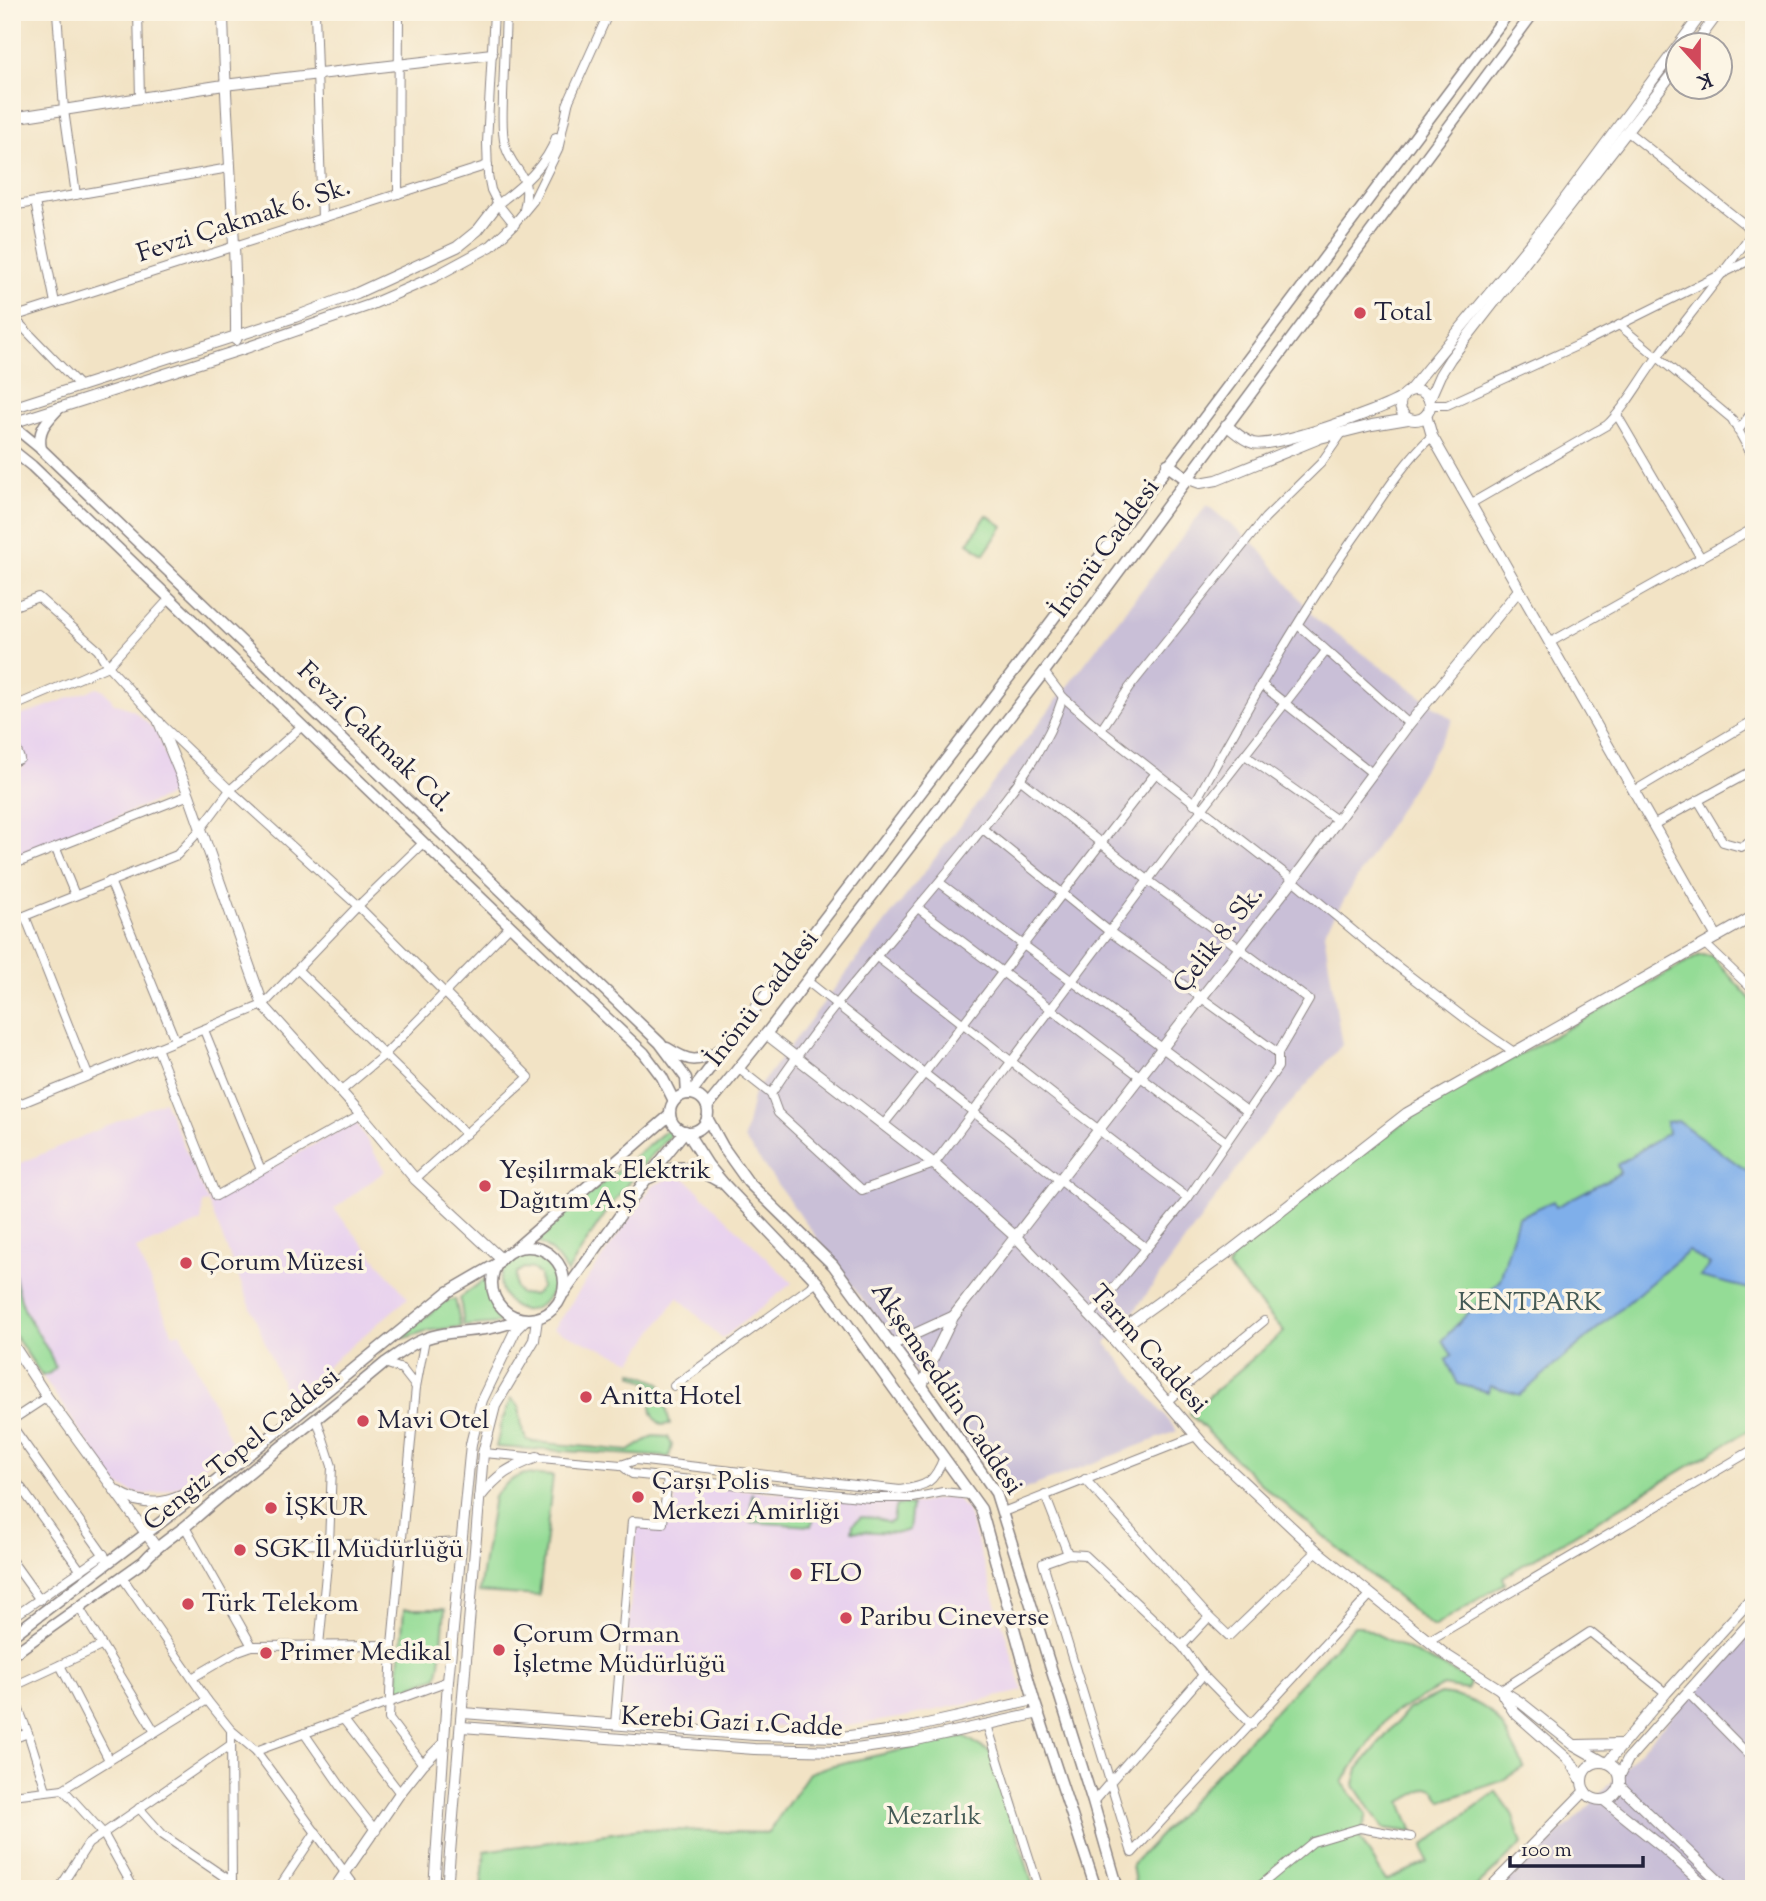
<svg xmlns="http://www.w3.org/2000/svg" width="1766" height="1901" font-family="'Sorts Mill Goudy',serif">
  <rect width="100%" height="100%" fill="#fcf5e5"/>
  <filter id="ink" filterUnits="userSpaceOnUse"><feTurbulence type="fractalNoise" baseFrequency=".0143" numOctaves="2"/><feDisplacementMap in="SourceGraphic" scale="14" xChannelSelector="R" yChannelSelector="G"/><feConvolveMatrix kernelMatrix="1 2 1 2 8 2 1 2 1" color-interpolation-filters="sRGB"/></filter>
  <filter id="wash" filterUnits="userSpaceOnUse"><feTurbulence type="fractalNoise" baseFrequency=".00686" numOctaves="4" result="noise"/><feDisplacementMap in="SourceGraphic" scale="28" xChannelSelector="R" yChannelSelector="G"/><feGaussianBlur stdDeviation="1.57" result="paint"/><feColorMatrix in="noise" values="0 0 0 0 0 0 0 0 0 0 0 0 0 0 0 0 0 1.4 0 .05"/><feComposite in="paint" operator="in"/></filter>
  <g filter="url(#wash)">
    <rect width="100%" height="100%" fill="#f2e3c5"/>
    <g fill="#e8d2ee">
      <polygon points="97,688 104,690 114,703 133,710 157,732 178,792 12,860 12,772 24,767 13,721 17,717"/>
      <polygon points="164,1101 208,1201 356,1122 385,1171 334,1209 408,1298 288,1399 208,1202 203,1203 201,1222 136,1249 173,1334 180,1332 232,1443 182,1485 159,1493 145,1494 132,1492 115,1483 12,1331 12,1167"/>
      <polygon points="673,1177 687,1180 792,1283 722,1339 678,1297 632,1361 553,1329 652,1186"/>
      <polygon points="676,1484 915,1504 948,1497 957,1499 967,1510 1023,1691 904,1717 848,1726 803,1728 621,1718 637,1525 671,1526 674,1521"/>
    </g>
    <g fill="#c9bfd7">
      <polygon points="1207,505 1257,546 1317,620 1453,720 1324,933 1342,1045 1257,1141 1125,1324 1106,1343 1177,1431 1007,1496 744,1139 754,1093"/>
      <polygon points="1754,1627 1754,1889 1499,1889 1588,1807"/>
    </g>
    <g fill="#94dc96" stroke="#5b7f68" stroke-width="2" fill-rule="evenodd">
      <polygon points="987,515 1003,526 984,554 968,543"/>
      <polygon points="1700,955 1712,956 1754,1003 1754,1427 1503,1577 1505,1583 1433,1627 1261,1484 1189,1413 1284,1332 1228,1268 1236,1250 1419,1110"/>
      <path d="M 667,1130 L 671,1135 C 628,1178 599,1221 567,1273 C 558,1257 550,1248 534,1240 Z"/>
      <path d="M 530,1255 C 587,1269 530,1339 505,1297 C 492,1276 509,1256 530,1255 ZM 524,1268 L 533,1269 L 540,1275 L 541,1288 L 534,1295 L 520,1294 L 515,1287 L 516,1273 Z"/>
      <path d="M 12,1258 C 15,1278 18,1295 26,1313 C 32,1325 55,1358 55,1368 L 50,1373 L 42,1376 L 12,1331 Z"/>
      <polygon points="486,1278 490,1295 501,1320 500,1323 464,1326 460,1298"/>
      <polygon points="455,1299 461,1327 426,1331 405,1338 403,1335 444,1302"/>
      <path d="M 633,1372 L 660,1383 L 670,1424 L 662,1425 C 647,1415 649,1400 658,1388 L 633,1375 Z"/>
      <polygon points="511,1399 519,1406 522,1428 527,1440 534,1442 629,1451 653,1436 668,1437 672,1445 669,1457 496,1447 502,1421"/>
      <polygon points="524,1474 553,1476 539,1596 479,1592 494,1496 509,1481"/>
      <polygon points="752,1494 758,1502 755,1507 755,1514 780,1509 781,1515 785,1516 809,1511 815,1515 811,1526 750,1522"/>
      <polygon points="897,1505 912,1505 909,1530 899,1533 852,1531 853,1524 861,1517 876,1518 889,1523 893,1521 895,1508"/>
      <polygon points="404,1609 445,1609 440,1664 437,1677 397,1692"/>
      <polygon points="1354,1626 1360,1626 1468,1679 1470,1684 1467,1690 1443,1686 1389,1716 1342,1782 1367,1814 1360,1838 1386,1881 1427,1862 1424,1845 1496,1792 1512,1814 1522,1844 1474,1889 1136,1889 1132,1865"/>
      <path d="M 1440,1694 C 1495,1700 1501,1723 1524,1767 L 1501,1781 L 1442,1801 L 1434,1789 L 1428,1787 L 1401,1802 L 1413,1832 L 1383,1828 L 1354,1784 L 1358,1769 L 1408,1709 Z"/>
      <polygon points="964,1736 993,1754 1034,1889 481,1889 485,1851 641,1829 768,1833 809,1773 829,1766"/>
    </g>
    <polygon fill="#7fafea" stroke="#506892" stroke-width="2" points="1678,1121 1754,1176 1754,1290 1700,1277 1710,1265 1688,1251 1520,1395 1490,1386 1488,1392 1458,1384 1446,1360 1452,1355 1442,1340 1500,1280 1518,1217 1553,1201 1556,1207 1620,1173 1617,1165 1668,1133 1666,1122"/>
  </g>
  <g filter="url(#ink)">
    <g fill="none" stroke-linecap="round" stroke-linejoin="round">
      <g stroke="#8a8280" stroke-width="10">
        <g id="minor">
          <polyline points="57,12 64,110 76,195"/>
          <polyline points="138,12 140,98"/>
          <polyline points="315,12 322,218"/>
          <polyline points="494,12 487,143 488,175 491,190 498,204 514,224 533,201 558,150 569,100"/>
          <path d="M 506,12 C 505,40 504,68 503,95 C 503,111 501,130 505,145 C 513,174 533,172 524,210"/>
          <polyline points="567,105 609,12"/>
          <polyline points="1628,132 1753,231"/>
          <polyline points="398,194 399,12"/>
          <polyline points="35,202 55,303"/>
          <path d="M 498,204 C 521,187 547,165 556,137"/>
          <polyline points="12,206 229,168"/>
          <polyline points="12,316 80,386"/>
          <polyline points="13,317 488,165"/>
          <polyline points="1619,325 1732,419 1754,459"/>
          <polyline points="1430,405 1447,405 1583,343 1754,258"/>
          <polyline points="1617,415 1701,558"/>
          <polyline points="1738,431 1754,409"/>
          <path d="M 1470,504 L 1607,425 C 1628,405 1641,378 1659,355 C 1691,313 1724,273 1754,230"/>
          <polyline points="12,607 38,597 98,650 108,666 159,722 230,790 358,906 529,1077 415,1179"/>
          <polyline points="1298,625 1409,724"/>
          <polyline points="1549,643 1754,528"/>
          <polyline points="1044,672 1063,697 1101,730 1288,876 1380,953 1466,1019 1514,1052"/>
          <polyline points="1261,684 1372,773"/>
          <path d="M 1063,697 C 1045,755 1007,797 970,844 C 904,927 829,1005 771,1094 L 778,1113 L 862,1190 L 934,1164 L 1189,826 L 1326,651"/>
          <polyline points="12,707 108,666 170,598"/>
          <polyline points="1101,730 1129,688 1265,518 1321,463 1342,433"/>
          <polyline points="12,737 20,759 12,762"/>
          <polyline points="1245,755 1337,820"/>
          <polyline points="1021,780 1149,881 1309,1000 1278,1053 1278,1067 1188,1198 1091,1315"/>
          <polyline points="1634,791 1754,720"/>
          <polyline points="1698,800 1723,842 1741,847 1754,840"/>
          <path d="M 1194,804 C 1247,709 1300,613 1363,525 C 1384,494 1404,462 1432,436"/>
          <polyline points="1653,825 1754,770"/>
          <polyline points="983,829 1110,932 1278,1053"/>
          <polyline points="56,849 75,895"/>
          <polyline points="12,865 189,795"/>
          <polyline points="110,881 175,1040"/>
          <polyline points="940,883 1247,1111"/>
          <polyline points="918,908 1225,1141"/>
          <polyline points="25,916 88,1075"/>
          <polyline points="12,921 177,855 200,830 230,790 302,726"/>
          <polyline points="1705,944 1754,991"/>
          <path d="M 877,957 C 982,1037 1083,1120 1188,1198"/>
          <polyline points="298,970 466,1134"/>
          <polyline points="807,981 1146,1248"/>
          <polyline points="204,1030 261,1170"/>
          <polyline points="157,1048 216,1196 361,1114"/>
          <polyline points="738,1068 771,1094"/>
          <polyline points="340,1092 384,1055 510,926"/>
          <polyline points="12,1107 263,1005 358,906 423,843"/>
          <path d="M 883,1125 C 977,1010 1063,889 1156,773"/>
          <polyline points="385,1363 402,1369 416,1387"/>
          <polyline points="674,1386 817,1282"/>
          <polyline points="1166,1402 1264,1321"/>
          <polyline points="12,1420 47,1397"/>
          <polyline points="317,1420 332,1466 329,1544 319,1645"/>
          <polyline points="12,1426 108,1561"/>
          <path d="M 483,1453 L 621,1465 L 636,1460 L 900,1490 C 927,1486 934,1483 944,1457"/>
          <polyline points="621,1465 632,1474 870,1498 913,1498 943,1492 971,1495"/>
          <polyline points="12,1475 81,1571"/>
          <polyline points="1085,1479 1209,1617 1229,1636 1317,1551"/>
          <polyline points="1045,1495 1068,1554"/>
          <polyline points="1003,1512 1196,1436"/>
          <polyline points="185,1527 252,1646"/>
          <polyline points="289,1544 402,1545 461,1542"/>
          <polyline points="12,1561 40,1600"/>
          <polyline points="122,1577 207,1700 231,1730 256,1751 357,1889"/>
          <polyline points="80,1609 155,1732"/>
          <polyline points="12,1618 104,1554"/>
          <polyline points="1428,1641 1754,1449"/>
          <polyline points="1182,1646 1209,1617"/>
          <polyline points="60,1665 109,1760"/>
          <polyline points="192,1678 238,1651 252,1646 392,1645"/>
          <polyline points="12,1687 101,1646"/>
          <polyline points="1500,1691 1590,1632 1666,1693"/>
          <polyline points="12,1692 28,1733 46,1790"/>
          <polyline points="1687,1692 1754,1760"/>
          <polyline points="344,1720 400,1793"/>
          <polyline points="615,1724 632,1521 663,1523 668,1477"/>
          <polyline points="987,1725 1039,1889"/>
          <polyline points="1252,1725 1203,1675 1182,1646 1085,1555 1068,1554 1043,1563 1132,1853 1370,1595"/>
          <polyline points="231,1730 232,1889"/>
          <polyline points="304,1733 342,1788 376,1831"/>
          <polyline points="12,1739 28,1733"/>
          <polyline points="256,1751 448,1681"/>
          <polyline points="423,1764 389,1719 392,1645 416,1387 425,1339"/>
          <polyline points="63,1789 103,1833 134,1889"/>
          <polyline points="12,1795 63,1789 207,1700"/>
          <polyline points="1093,1802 1203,1675"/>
          <polyline points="139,1808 163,1835 232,1882"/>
          <polyline points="12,1880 20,1889"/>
          <polyline points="59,1889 88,1844 229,1746"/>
          <polyline points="278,1889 316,1832"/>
          <polyline points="1256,1889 1313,1842 1360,1828 1411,1837"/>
        </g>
      </g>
      <g stroke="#8a8280" stroke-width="12">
        <g id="tertiary">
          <path d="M 223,12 C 225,122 237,231 236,340"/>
          <polyline points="1694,46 1719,12"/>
          <polyline points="12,118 224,85 492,54"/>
          <circle cx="1415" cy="405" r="15"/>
          <polyline points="1409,391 1544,227 1703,12"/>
          <polyline points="1429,400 1440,375 1450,359 1678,66"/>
          <polyline points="12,408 295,317 357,293 457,247 478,230 498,204"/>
          <polyline points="1426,415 1432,436 1717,937"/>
          <polyline points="12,423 243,349 370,305 434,277 491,246 514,224"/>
          <path d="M 1226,425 C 1234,431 1243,440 1253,443 C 1272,449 1382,410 1401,398"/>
          <polyline points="1186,478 1200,483 1217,480 1320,438 1372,425 1408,419"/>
          <polyline points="159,722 189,795 263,1005 361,1114 415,1179 501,1259"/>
          <polyline points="766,1034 934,1164 1018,1239 1114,1340 1204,1445 1317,1551 1446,1655 1520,1702 1574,1745 1604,1762"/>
          <polyline points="1114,1340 1134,1320 1230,1251 1407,1113 1754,916"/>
          <polyline points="12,1343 47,1397 156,1547"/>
          <polyline points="891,1345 952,1317"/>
          <polyline points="922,1386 934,1356 953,1317 1293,880 1409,724 1519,590"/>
          <path d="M 118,1492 C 150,1511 173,1502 205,1484"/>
          <path d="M 479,1498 C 498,1474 509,1468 537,1457"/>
          <polyline points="1503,1695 1514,1712 1571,1762 1582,1781"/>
          <polyline points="463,1713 755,1735 842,1737 909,1728 1034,1700"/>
          <polyline points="462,1727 754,1749 842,1751 912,1741 1039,1713"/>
          <polyline points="1577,1745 1622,1744"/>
          <circle cx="1601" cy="1781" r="19"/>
          <polyline points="1607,1763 1666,1693 1754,1596"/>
          <polyline points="1620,1775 1628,1759 1754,1618"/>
          <polyline points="1620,1786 1727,1889"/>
          <polyline points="1604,1800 1660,1845 1709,1889"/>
          <polyline points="334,1889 400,1793 423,1764 444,1743"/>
          <polyline points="434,1889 448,1681 471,1444 482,1400 516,1329 525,1320"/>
          <polyline points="447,1889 483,1453 495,1406 534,1340 537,1319"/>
          <polyline points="1489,1889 1585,1791"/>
        </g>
      </g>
      <g stroke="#8a8280" stroke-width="13">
        <g id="secondary">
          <polyline points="12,425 40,448 660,1043 686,1078 687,1094"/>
          <path d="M 41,449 C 37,430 46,422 59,408"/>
          <path d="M 12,450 L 32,466 C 236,661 438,859 644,1053 L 662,1077 L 674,1101"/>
          <path d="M 667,1048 C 692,1064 697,1062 722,1049"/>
          <polyline points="690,1094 1023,659 1509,12"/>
          <circle cx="689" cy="1113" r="19"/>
          <polyline points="707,1107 766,1034 1044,672 1534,12"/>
          <polyline points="707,1118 723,1147 748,1182 833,1265 922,1386 996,1493 1093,1802 1118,1889"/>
          <polyline points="687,1132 708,1165 724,1184 817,1282 981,1509 1034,1700 1096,1889"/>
          <path d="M 649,1178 C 678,1162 690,1165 718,1181"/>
          <circle cx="528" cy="1283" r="36"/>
          <polyline points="516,1248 670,1115"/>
          <polyline points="564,1293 644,1182 685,1131"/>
          <polyline points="12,1636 232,1468 448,1292 498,1263"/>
          <path d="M 12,1655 L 144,1561 C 158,1544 176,1535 193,1520 C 255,1465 322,1416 385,1363 C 397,1355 409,1345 422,1340 C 453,1327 489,1335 518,1319"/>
        </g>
      </g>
      <g stroke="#8a8280" stroke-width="15">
        <polyline id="primary" points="1168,465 1186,478"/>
      </g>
      <use href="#minor" stroke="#fff" stroke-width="8"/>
      <use href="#tertiary" stroke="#fff" stroke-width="10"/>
      <use href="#secondary" stroke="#fff" stroke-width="10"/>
      <use href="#primary" stroke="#fff" stroke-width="12"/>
    </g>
  </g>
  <g fill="#d1495b" stroke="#fcf5e5" stroke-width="2.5">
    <circle cx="1360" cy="313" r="7"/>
    <circle cx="485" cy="1186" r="7"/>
    <circle cx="186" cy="1263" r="7"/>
    <circle cx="586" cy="1397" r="7"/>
    <circle cx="363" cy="1421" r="7"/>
    <circle cx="638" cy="1497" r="7"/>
    <circle cx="271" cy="1508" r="7"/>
    <circle cx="240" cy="1550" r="7"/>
    <circle cx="796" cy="1574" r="7"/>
    <circle cx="188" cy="1604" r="7"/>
    <circle cx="846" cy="1618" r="7"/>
    <circle cx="499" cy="1650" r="7"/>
    <circle cx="266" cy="1653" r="7"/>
  </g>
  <g text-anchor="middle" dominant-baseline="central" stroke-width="7" stroke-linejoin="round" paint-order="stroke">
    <g font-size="26" fill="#22223b" stroke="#fcf5e5">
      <text transform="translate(244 221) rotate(-18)">Fevzi Çakmak 6. Sk.</text>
      <text transform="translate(1106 549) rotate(-54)">İnönü Caddesi</text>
      <text transform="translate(374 738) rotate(44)">Fevzi Çakmak Cd.</text>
      <text transform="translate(1219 940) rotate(-52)">Çelik 8. Sk.</text>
      <text transform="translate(763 999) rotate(-52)">İnönü Caddesi</text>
      <text transform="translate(1148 1350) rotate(48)">Tarım Caddesi</text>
      <text transform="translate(946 1389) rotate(56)">Akşemseddin Caddesi</text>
      <text transform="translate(242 1450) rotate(-39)">Cengiz Topel Caddesi</text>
      <text transform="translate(732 1723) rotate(3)">Kerebi Gazi 1.Cadde</text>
    </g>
    <g font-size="26" fill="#22223b" stroke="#fcf5e5" text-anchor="start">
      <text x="1374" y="313">Total</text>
      <text x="499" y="1171">Yeşilırmak Elektrik<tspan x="499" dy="30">Dağıtım A.Ş</tspan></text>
      <text x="200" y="1263">Çorum Müzesi</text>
      <text x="600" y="1397">Anitta Hotel</text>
      <text x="377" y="1421">Mavi Otel</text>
      <text x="652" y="1482">Çarşı Polis<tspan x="652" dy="30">Merkezi Amirliği</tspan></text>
      <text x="285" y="1508">İŞKUR</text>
      <text x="254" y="1550">SGK İl Müdürlüğü</text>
      <text x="810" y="1574">FLO</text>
      <text x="202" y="1604">Türk Telekom</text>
      <text x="860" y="1618">Paribu Cineverse</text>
      <text x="513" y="1635">Çorum Orman<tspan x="513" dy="30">İşletme Müdürlüğü</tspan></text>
      <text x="280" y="1653">Primer Medikal</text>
    </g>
    <g font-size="26" fill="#445a56" stroke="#fcf5e5">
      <text x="1530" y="1303">KENTPARK</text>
      <text x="934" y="1817">Mezarlık</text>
    </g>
  </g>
  <rect width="1766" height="1901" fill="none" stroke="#fcf5e5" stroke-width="42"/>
  <g transform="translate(1699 66) rotate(159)"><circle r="33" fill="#fcf5e5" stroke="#a5a1a1" stroke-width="2"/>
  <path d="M0-5L12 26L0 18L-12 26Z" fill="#d1495b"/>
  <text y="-10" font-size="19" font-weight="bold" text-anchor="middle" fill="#22223b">K</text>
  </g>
  <path d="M1510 1856v10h133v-10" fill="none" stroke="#22223b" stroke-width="3.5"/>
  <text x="1521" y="1856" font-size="21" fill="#22223b" stroke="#fcf5e5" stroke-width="5" paint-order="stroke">100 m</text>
</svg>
